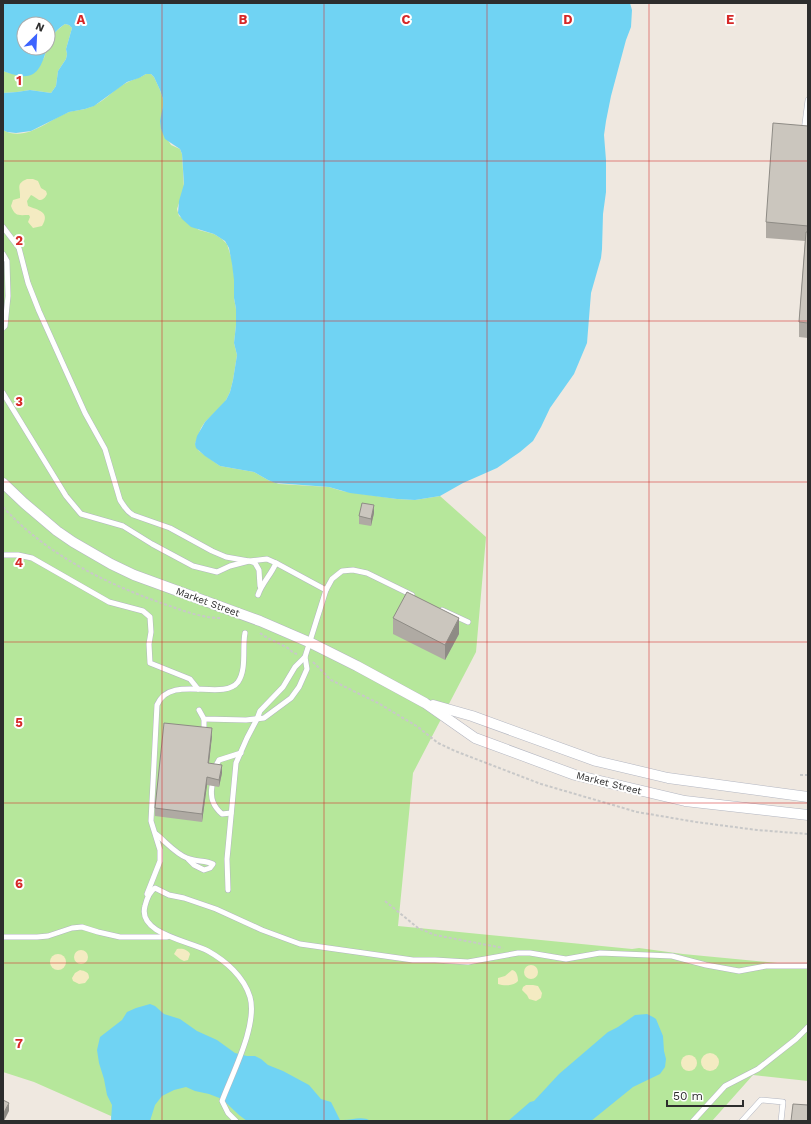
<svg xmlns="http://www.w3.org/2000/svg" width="811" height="1124" font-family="'Work Sans',sans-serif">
  <rect width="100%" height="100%" fill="#efe8e0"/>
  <g fill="#b6e79b">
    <path d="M 65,24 L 69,25 L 72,28 L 66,49 L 67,54 L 66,59 L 58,71 L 56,86 L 51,93 L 30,90 L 17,92 L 3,93 L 3,71 L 9,73 L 25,75 L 44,58 L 47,48 L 48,48 C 48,37 57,30 65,24 Z"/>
    <path d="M 146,74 L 151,74 L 154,77 L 160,90 L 163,99 L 163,106 L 161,121 L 161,129 L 171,145 L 180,149 L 182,154 L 184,188 L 177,209 L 179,216 L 199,230 L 214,234 L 222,239 L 227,244 L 232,260 L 234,276 L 234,298 L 236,309 L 236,325 L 234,343 L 237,355 L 233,380 L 230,392 L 224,404 L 205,422 L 201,428 L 195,444 L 199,451 L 220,466 L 254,472 L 268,480 L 279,484 L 329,487 L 342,491 L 397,499 L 415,500 L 440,496 L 486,537 L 476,652 L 413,773 L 398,926 L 632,949 L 639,948 L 683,954 L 808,966 L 808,1081 L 753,1075 L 712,1121 L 111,1121 L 111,1116 L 34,1082 L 3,1072 L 3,130 C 26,143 49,119 69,112 C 77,110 85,110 93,106 C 106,100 114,89 126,83 C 133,79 140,78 146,74 Z"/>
  </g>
  <g fill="#f4ebc2">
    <path d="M 27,179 L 33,179 L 38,181 L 41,188 L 46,191 L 47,194 C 45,198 43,200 39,200 L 33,196 L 31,195 L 27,201 L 28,206 C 38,210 51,212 42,226 L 33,228 L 28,222 L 30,217 L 29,215 C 19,215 15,217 11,206 L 13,200 L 20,198 C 21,188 15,184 27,179 Z"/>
    <path d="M 177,949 C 183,948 188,950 190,954 L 188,960 L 184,961 L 180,959 L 174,954 Z"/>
    <circle cx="81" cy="957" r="7"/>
    <circle cx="58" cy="962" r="8"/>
    <circle cx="531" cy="972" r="7"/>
    <path d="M 80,970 C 85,971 89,972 89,978 L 85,983 L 79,984 L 73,981 L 72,978 L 75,973 Z"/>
    <path d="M 512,970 C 517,971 518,977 518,981 C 514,986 504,986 498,984 L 498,978 L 505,976 Z"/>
    <polygon points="526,985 533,985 538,986 542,993 541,998 536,1001 529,999 527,995 522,990 523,987"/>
    <circle cx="710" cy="1062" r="9"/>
    <circle cx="689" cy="1063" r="8"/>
  </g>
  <g fill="#70d3f3">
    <path d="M 3,3 L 630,3 L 632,10 L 631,27 L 626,40 L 611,96 L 606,121 L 604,135 L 606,160 L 606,192 L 603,214 L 602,249 L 601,258 L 591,293 L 587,343 L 574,374 L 550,408 L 541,427 L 533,441 L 520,452 L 497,468 L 463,483 L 440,496 L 415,500 L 397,499 L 350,493 L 329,487 L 275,483 L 268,480 L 254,472 L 220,466 L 205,456 L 196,448 L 195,444 L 197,436 L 205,422 L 226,400 L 230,392 L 233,380 L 237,355 L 234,343 L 236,325 L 236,309 L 234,298 L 234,280 L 232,264 L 229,248 L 225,241 L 214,234 L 191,227 L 182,219 L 178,213 L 179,201 L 184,184 L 182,154 L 180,149 L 165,139 L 161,129 L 160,121 L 163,106 L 163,99 L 160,90 L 154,77 L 151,74 L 146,74 L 139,78 L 127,82 L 94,106 L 85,109 L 69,112 L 31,131 L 16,133 L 7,132 L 3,130 L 3,93 L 17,92 L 30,90 L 51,93 L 56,86 L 58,71 L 66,59 L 67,54 L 66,49 L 72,28 L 69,25 L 65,24 C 57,29 52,35 48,44 L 48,24 L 24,24 L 24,48 L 47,48 C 39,76 32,82 3,71 Z"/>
    <path d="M 150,1004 L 155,1006 L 164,1014 L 180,1019 L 197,1031 L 217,1040 L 235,1053 L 247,1056 L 255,1056 L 261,1059 L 268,1065 L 283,1071 L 309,1085 L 321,1099 L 331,1102 L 340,1120 C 351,1121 361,1115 371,1121 L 247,1121 L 239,1115 L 222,1099 L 209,1094 L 195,1091 L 186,1087 L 174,1090 L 162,1096 L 155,1105 L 150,1121 L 111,1121 L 112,1105 L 107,1095 L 104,1079 L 99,1063 L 97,1050 L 100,1037 L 122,1020 L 127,1012 L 136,1008 Z"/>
    <polygon points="647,1014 653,1017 656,1019 663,1036 664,1051 666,1059 665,1067 660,1074 633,1087 591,1121 508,1121 530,1102 534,1101 559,1074 608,1032 618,1027 635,1015"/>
  </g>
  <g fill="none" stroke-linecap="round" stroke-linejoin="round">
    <g stroke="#b3b6c1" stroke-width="6">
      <g id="service">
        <polyline points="804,131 808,100"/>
        <path d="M 3,227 L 19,248 L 28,283 L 39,311 L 85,413 L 105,449 L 120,500 C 124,506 126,511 133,515 L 170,528 L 212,551 L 226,557 L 249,561 L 267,559 L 276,563 C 271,575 262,583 258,595"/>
        <polyline points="3,254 7,261 8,296 5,326 3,328"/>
        <polyline points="3,393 66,496 81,514 123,526 152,544 193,566 217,572 230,566 249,561 255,563 259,570 260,586"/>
        <polyline points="3,555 18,555 32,558 109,602 143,611 150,617 151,632 149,644 150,663 190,679 198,689"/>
        <polyline points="276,563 326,590"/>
        <polyline points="442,610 468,622"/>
        <polyline points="199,710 204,719 246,720 264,718 291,698 299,687 307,669 305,657"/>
        <polyline points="204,719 204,732"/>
        <polyline points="214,769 219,760 241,753"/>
        <path d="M 212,786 C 210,798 213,806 222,814 L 231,813"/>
        <path d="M 156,834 C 166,842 176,854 187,858 C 196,862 205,860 213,864 L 210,868 L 204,870 L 194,865 L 188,859"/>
        <polyline points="228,890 227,859 236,763 247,738 257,719 260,711 283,687 295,667 305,657 326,590 332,579 342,571 353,570 367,573 412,595"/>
        <path d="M 147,894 L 160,861 L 160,850 L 151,821 L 157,705 C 170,673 223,702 238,682 C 247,669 242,648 245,633"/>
        <polyline points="3,937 37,937 48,936 72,928 82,927 98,932 120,937 167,937"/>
        <path d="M 236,1121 L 228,1113 L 222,1101 C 232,1074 258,1025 250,997 C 244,977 226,961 208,951 C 190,941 137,934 145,906 C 147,898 149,892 155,888 L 169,895 L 184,898 L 216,909 L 262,930 L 300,944 L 413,960 L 435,960 L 468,962 L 518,953 L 530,953 L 566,959 L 600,953 L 672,956 L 706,965 L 739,971 L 766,966 L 808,966"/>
        <polyline points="693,1121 725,1086 758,1069 796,1039 808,1027"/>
        <polyline points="742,1121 761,1100 783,1102 781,1121"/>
      </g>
    </g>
    <g stroke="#b3b6c1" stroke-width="11">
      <g id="minor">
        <polyline points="3,483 24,503 57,531 73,542 111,564 134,575 260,621 311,643 357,666 425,703 475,738 575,775 685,801 808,815"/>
        <polyline points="433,705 472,716 596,761 668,778 808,797"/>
      </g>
    </g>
    <g stroke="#c8c8c8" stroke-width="2" stroke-dasharray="3 2" stroke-linecap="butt">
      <path d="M 3,507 C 47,555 106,584 167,605 C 184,611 202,618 220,618"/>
      <path d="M 260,633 C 268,639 277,642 286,647 C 290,649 292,653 297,654"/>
      <polyline points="313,662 331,680 378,703 418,727 438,743 455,751 541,784 637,812 696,822 757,830 808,834"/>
      <polyline points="800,775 808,775"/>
      <polyline points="385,901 418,928 435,935 503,948"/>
    </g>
    <use href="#service" stroke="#fff" stroke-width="5"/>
    <use href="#minor" stroke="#fff" stroke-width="10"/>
  </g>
  <g fill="#afaaa3">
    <polygon points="808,126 808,338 799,337 799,322 805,241 766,238 766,222"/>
    <polygon points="374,513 371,526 359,524 359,516"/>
    <polygon points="393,618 459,634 445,660 393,634"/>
    <polygon points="212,736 209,763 222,773 219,787 207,785 202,822 155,816 155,808"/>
  </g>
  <g fill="#8e8b85">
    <polygon points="374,505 374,513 371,526 371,519"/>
    <polygon points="459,618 459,634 445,660 445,645"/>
    <polygon points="212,728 212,736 208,771 208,763"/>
    <polygon points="222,765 222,773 219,787 219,780"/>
    <polygon points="207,777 207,785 202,822 202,814"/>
    <polygon points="9,1103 9,1111 4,1121 3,1121 3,1114"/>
  </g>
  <g fill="#cbc6be" stroke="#8e8b85">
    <polygon points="773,123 808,126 808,226 766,222"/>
    <polygon points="806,232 808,232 808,323 799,322"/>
    <polygon points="362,503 374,505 371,519 359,516"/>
    <polygon points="407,592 459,618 445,645 393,618"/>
    <polygon points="164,723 212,728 208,763 222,765 219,780 207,777 202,814 155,808"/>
    <polygon points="3,1100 9,1103 3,1114"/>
    <polygon points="793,1104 808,1105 808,1121 791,1121"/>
  </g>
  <path fill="none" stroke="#d62828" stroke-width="1" stroke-opacity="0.55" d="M 162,3 L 162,1121M 324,3 L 324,1121M 487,3 L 487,1121M 649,3 L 649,1121M 3,161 L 808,161M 3,321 L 808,321M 3,482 L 808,482M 3,642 L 808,642M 3,803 L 808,803M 3,963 L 808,963"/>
  <g text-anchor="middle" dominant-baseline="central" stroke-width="4" stroke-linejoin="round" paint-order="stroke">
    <g font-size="10" fill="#2d2d2d" stroke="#fff">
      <text transform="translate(208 602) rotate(20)">Market Street</text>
      <text transform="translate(609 783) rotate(14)">Market Street</text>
    </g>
  </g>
  <g font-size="13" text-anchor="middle" font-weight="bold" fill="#d62828" stroke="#fff" stroke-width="4" stroke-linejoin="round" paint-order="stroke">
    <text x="81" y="24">A</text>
    <text x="243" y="24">B</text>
    <text x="406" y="24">C</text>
    <text x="568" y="24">D</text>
    <text x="730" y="24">E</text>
    <text x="19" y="85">1</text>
    <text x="19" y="245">2</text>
    <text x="19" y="406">3</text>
    <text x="19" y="567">4</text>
    <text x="19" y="727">5</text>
    <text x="19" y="888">6</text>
    <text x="19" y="1048">7</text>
  </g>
  <rect width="811" height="1124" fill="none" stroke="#2d2d2d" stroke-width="8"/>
  <g transform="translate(36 36) rotate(24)"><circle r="19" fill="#ffffff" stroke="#ababab"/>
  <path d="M0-3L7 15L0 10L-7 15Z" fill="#3c64ff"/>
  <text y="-6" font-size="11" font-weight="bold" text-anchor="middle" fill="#2d2d2d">N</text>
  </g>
  <path d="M667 1100v6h76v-6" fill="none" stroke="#2d2d2d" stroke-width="2"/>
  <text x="673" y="1100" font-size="12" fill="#2d2d2d" stroke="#ffffff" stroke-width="3" paint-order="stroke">50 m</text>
</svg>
